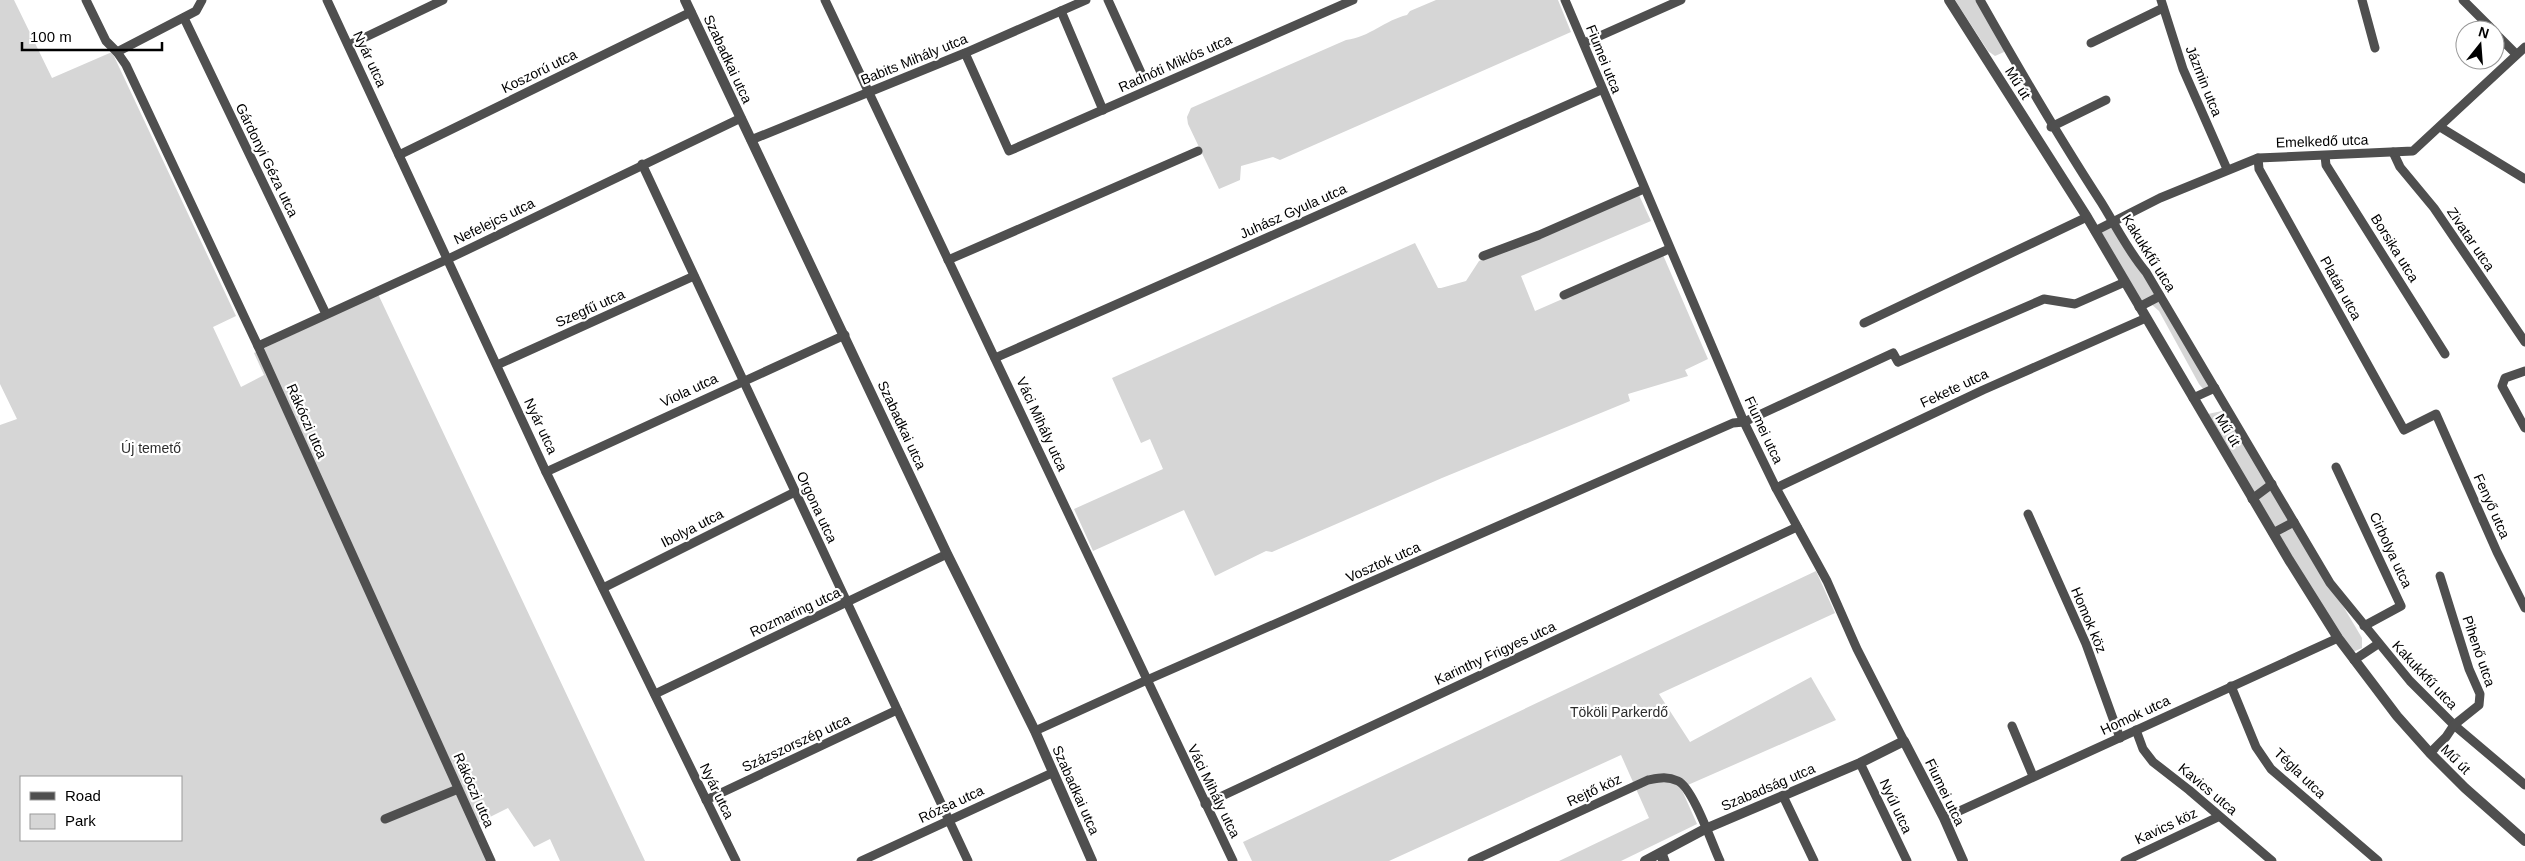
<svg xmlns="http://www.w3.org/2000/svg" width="2525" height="861" font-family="Arial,sans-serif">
  <rect width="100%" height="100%" fill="#fff"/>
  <g fill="#d6d6d6" fill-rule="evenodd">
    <path d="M 0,0 L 14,0 L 52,78 L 112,52 L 236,316 L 213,327 L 241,387 L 264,375 L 254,353 L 378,294 L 645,861 L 560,861 L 550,839 L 534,847 L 508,808 L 478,823 L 496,861 L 0,861 L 0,425 L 17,419 L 0,384 ZM 21,777 L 181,777 L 181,840 L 21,840 Z"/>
    <path d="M 1436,0 L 1558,0 L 1571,32 L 1280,160 L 1273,157 L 1241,166 L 1240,180 L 1219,189 L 1188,124 L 1187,117 L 1191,108 L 1346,40 C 1370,37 1385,20 1407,15 L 1410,11 Z"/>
    <polygon points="1955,0 1977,0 2004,47 2004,52 1995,56 1988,51"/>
    <polygon points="1638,193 1651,221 1521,276 1535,311 1663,255 1708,359 1685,370 1688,376 1628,394 1630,401 1442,478 1272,552 1266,551 1215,576 1184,510 1093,551 1074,509 1163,469 1150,439 1141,443 1112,378 1415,243 1438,288 1441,288 1466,281 1479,261 1552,232"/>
    <polygon points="2113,221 2213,385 2204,390 2199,384 2159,311 2150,303 2138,304 2095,231"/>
    <polygon points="2227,410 2362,638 2362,648 2353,652 2338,638 2203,415"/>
    <polygon points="1816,571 1835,613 1659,694 1690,742 1811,677 1836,720 1681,788 1697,824 1621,861 1559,861 1649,818 1621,755 1389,861 1252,861 1243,842"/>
  </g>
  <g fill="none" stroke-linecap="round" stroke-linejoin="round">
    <g stroke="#4f4f4f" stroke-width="9">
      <polyline points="86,0 106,41 117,52 126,65 258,346 491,861"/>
      <polyline points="327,0 546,472 736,861"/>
      <polyline points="825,0 1233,861"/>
      <polyline points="1108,0 1143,77"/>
      <polyline points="1565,0 1744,422 1776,488 1827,581 1857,649 1904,741"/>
      <path d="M 1980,0 C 2019,69 2058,136 2101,202 C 2116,226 2128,251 2146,272 L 2330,583 L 2410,681 L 2454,725 L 2525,785"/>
      <polyline points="2161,0 2183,69 2227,169"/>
      <polyline points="2362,0 2375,48"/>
      <polyline points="2463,0 2493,30"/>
      <polyline points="1061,11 1103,110"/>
      <polyline points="184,18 326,314"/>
      <polyline points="2495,33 2516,54"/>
      <polyline points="1584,43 1681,0"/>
      <polyline points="2091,43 2163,8"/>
      <polyline points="349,45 443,0"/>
      <polyline points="117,52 196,11 202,0"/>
      <polyline points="965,53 1009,151 1353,0"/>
      <polyline points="2051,127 2106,100"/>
      <polyline points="2440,127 2525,179"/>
      <polyline points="751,140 965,53 1086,0"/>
      <polyline points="2393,152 2400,167 2434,208 2525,342"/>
      <polyline points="399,155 691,12"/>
      <polyline points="2325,156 2326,165 2445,354"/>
      <polyline points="2258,158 2259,169 2404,430 2436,414 2497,552 2525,608"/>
      <polyline points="642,164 968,861"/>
      <polyline points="2095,231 2160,198 2258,158 2413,151 2525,47"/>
      <polyline points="1483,256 1539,235 1644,189"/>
      <polyline points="948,260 1198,151"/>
      <polyline points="1564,295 1669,249"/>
      <polyline points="2139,307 2160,296"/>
      <polyline points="1864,323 2087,217"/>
      <polyline points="258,346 448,259 741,118"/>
      <polyline points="995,358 1601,90"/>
      <polyline points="497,365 694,276"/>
      <polyline points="2525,371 2505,378 2502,386 2525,428"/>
      <polyline points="2193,398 2215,388"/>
      <polyline points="2336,467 2401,606 2364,626"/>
      <polyline points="546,472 845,335"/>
      <polyline points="1776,488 1983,390 2146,318"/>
      <polyline points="2252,499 2272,484"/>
      <polyline points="2028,514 2086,644 2120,738"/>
      <polyline points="2273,533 2294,522"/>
      <polyline points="603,588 795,492"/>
      <polyline points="2354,660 2378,644"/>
      <polyline points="2231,686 2256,747 2271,769 2378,861"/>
      <polyline points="655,694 947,554"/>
      <polyline points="2012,726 2033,776"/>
      <polyline points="2136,730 2143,749 2153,762 2189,790 2272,861"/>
      <polyline points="1035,731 1147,680 1733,423 1744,422 1893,353 1898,362 2044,299 2075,304 2125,282"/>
      <polyline points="2430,753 2446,737 2454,725 2479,705 2480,694 2469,669 2440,576"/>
      <polyline points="1860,763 1907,861"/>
      <polyline points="1783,796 1814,861"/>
      <polyline points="706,800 897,710"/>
      <polyline points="1205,804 1797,527"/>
      <polyline points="1944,818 2338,638"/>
      <polyline points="385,819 458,789"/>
      <polyline points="861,861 1052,773"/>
      <path d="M 1472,861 L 1648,780 C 1659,778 1667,776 1678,781 C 1693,788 1712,844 1720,861"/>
      <polyline points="1663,861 1660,854 1662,853 1665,861"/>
      <polyline points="2125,861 2218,817"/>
    </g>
    <g stroke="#4f4f4f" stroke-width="10">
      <polyline points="685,0 947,554 1035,731 1092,861"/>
      <polyline points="1949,0 2087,217 2289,560 2338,638 2397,716 2430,753 2465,788 2525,841"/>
      <polyline points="1645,861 1705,829 1860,763 1904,741 1944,818 1963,861"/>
    </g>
  </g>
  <g text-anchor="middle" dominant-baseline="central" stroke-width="4.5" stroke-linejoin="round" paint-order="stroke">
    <g font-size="14" fill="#000" stroke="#fff">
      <text transform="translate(370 59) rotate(65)">Nyár utca</text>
      <text transform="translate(728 59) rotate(65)">Szabadkai utca</text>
      <text transform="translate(914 59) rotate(-22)">Babits Mihály utca</text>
      <text transform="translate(1604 59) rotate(68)">Fiumei utca</text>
      <text transform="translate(1175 63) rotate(-24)">Radnóti Miklós utca</text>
      <text transform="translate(539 71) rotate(-26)">Koszorú utca</text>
      <text transform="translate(2204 81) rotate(68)">Jázmin utca</text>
      <text transform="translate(2018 83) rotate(58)">Mű út</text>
      <text transform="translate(2322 141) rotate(-2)">Emelkedő utca</text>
      <text transform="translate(267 160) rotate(64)">Gárdonyi Géza utca</text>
      <text transform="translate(1293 211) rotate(-24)">Juhász Gyula utca</text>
      <text transform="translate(494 221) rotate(-26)">Nefelejcs utca</text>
      <text transform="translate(2471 239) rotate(56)">Zivatar utca</text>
      <text transform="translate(2395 248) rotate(58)">Borsika utca</text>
      <text transform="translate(2149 253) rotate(58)">Kakukkfű utca</text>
      <text transform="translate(2341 288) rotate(61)">Platán utca</text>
      <text transform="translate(590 308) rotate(-24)">Szegfű utca</text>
      <text transform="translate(1954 388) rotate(-25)">Fekete utca</text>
      <text transform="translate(689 390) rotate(-25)">Viola utca</text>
      <text transform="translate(307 421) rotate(66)">Rákóczi utca</text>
      <text transform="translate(1042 424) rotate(65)">Váci Mihály utca</text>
      <text transform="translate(902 425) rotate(65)">Szabadkai utca</text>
      <text transform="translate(541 426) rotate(65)">Nyár utca</text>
      <text transform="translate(1764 430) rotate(65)">Fiumei utca</text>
      <text transform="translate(2228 430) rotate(59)">Mű út</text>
      <text transform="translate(2492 506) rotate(66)">Fenyő utca</text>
      <text transform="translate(817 507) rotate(65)">Orgona utca</text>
      <text transform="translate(692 528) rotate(-27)">Ibolya utca</text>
      <text transform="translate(2391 550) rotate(65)">Cirbolya utca</text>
      <text transform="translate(1383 562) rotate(-24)">Vosztok utca</text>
      <text transform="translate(795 612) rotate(-25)">Rozmaring utca</text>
      <text transform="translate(2089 620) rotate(67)">Homok köz</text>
      <text transform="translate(2479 651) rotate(71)">Pihenő utca</text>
      <text transform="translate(1495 653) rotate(-25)">Karinthy Frigyes utca</text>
      <text transform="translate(2425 675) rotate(47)">Kakukkfű utca</text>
      <text transform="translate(2135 715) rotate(-25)">Homok utca</text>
      <text transform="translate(796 743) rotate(-25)">Százszorszép utca</text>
      <text transform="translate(2456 759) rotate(45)">Mű út</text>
      <text transform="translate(2300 773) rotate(44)">Tégla utca</text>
      <text transform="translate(1768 787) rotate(-23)">Szabadság utca</text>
      <text transform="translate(2208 789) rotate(40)">Kavics utca</text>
      <text transform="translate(474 790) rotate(66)">Rákóczi utca</text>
      <text transform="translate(1076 790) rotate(66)">Szabadkai utca</text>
      <text transform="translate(1594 790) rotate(-25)">Rejtő köz</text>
      <text transform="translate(717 791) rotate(64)">Nyár utca</text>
      <text transform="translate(1214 791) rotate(64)">Váci Mihály utca</text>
      <text transform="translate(1945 792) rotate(64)">Fiumei utca</text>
      <text transform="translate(951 804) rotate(-25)">Rózsa utca</text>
      <text transform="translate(1896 806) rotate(65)">Nyúl utca</text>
      <text transform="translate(2166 826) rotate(-25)">Kavics köz</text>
    </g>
    <g font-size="14" fill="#2d2d2d" stroke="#fff">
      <text x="151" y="448">Új temető</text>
      <text x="1619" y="712">Tököli Parkerdő</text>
    </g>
  </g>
  <rect x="20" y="776" width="162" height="65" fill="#ffffff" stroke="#999999"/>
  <rect x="30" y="792" width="25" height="8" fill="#4f4f4f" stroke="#999999"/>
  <text x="65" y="801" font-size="15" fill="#000000">Road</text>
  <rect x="30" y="814" width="25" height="15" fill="#d6d6d6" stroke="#999999"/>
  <text x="65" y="826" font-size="15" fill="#000000">Park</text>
  <g transform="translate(2480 45) rotate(17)"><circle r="24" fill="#ffffff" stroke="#999999"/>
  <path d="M0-4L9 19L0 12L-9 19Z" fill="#000000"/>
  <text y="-8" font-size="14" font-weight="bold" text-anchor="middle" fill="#000000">N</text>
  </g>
  <path d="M22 42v8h140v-8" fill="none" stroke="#000000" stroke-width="2.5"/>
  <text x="30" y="42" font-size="15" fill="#000000" stroke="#ffffff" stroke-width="4" paint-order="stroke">100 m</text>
</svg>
